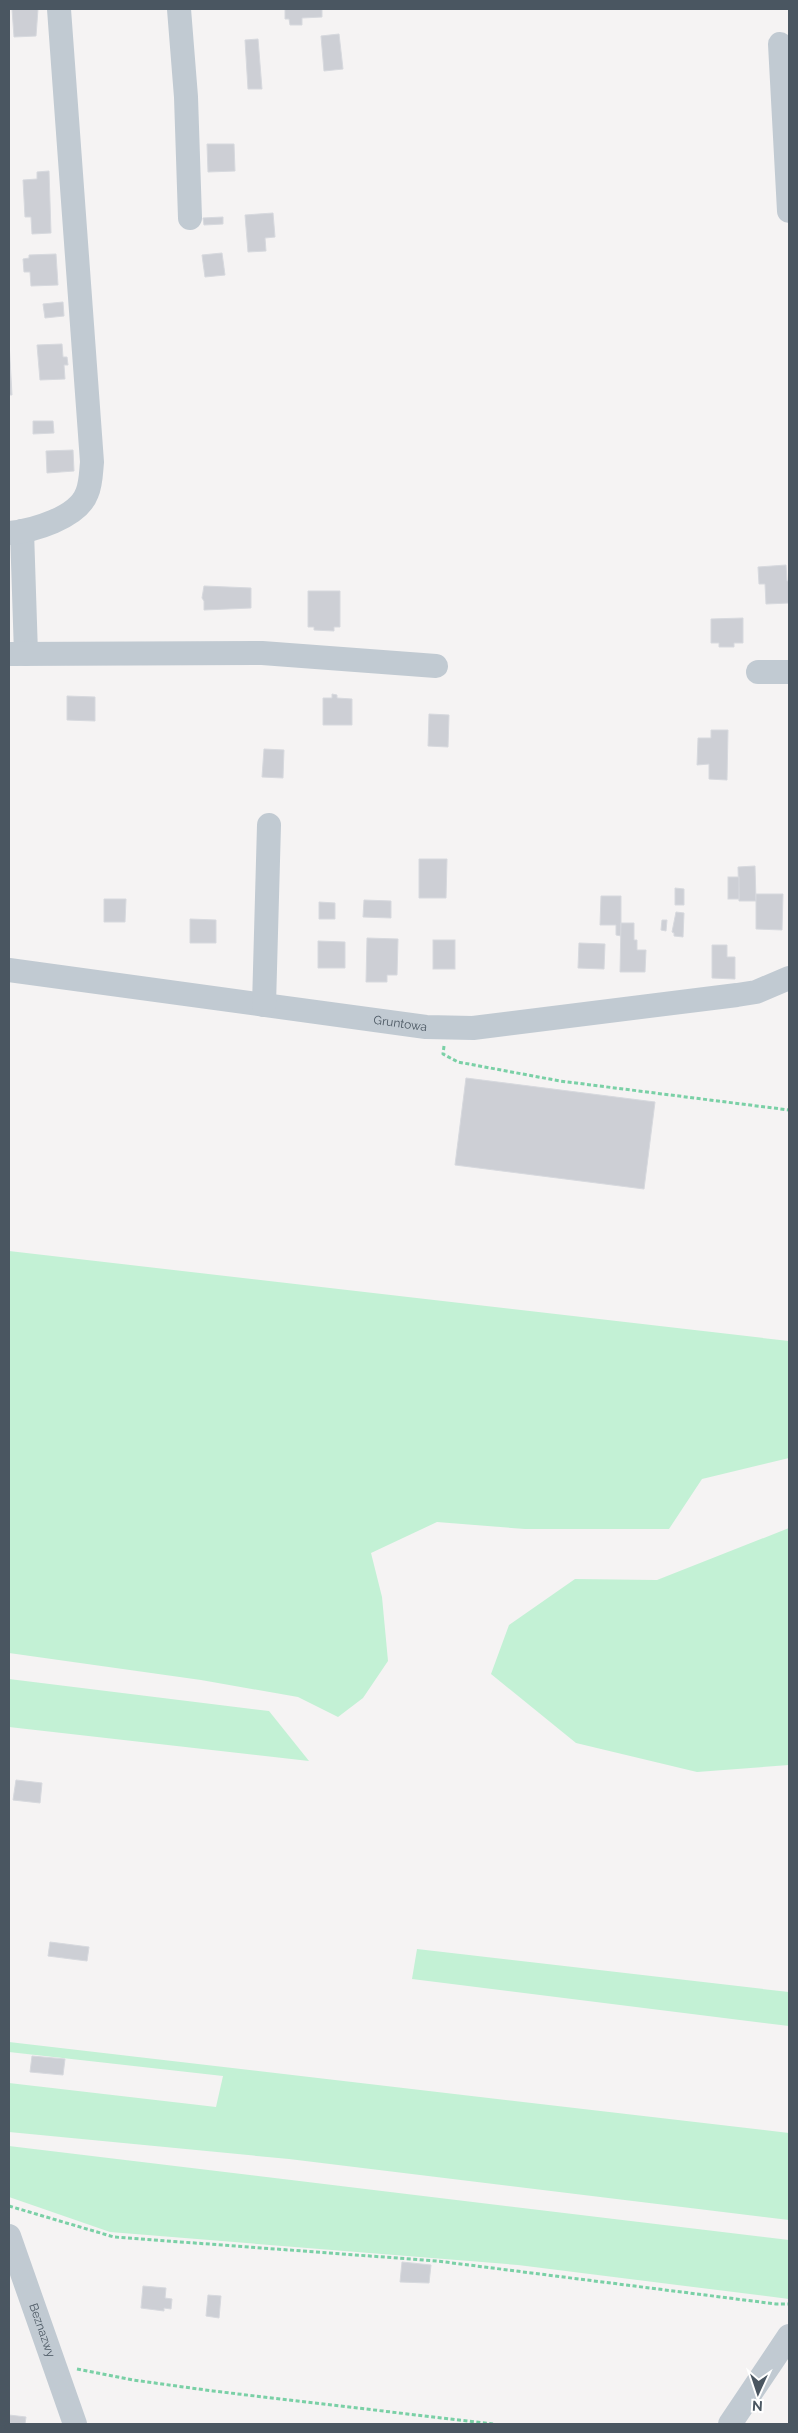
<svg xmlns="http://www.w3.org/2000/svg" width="798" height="2433" font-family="Raleway,sans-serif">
  <rect width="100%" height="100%" fill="#f5f3f3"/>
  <g fill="#c3f1d5">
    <polygon points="9,1251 789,1341 789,1458 702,1479 669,1529 525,1529 437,1522 371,1553 382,1597 388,1661 363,1698 338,1717 298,1697 201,1680 9,1653"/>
    <polygon points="789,1528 789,1765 697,1772 576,1743 491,1674 509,1625 575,1579 657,1580"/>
    <polygon points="9,1679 269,1711 309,1761 9,1727"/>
    <polygon points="417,1949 789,1992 789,2026 412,1979"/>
    <polygon points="9,2042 789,2133 789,2220 289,2159 9,2132 9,2083 216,2107 223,2076 9,2052"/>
    <polygon points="9,2146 789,2240 789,2299 518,2265 110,2232 9,2197"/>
  </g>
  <g fill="#cdcfd5" stroke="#d7d9de">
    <polygon points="12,9 38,9 36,36 14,37"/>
    <polygon points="285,9 322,9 322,17 302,18 302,25 290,25 289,19 285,19"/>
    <polygon points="339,34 343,69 324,71 321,36"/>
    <polygon points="258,39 262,89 248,89 245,40"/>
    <polygon points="207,144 234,144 235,171 208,172"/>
    <polygon points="49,171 51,233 32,234 31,217 25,217 23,180 37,179 37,172"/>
    <polygon points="273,213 275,237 265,238 266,251 248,252 245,215"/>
    <polygon points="223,217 223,224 204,225 203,218"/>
    <polygon points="222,253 225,275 205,277 202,255"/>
    <polygon points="56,254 58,285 31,286 30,272 24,272 23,259 29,258 29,255"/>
    <polygon points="63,302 64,316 45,318 43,304"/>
    <polygon points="9,342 12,395 9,395"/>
    <polygon points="62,344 63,357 67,357 68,365 64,365 65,379 40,380 37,345"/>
    <polygon points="33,421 53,421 54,433 33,434"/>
    <polygon points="73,450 74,471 47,473 46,451"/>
    <polygon points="786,565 787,581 789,581 789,603 766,604 765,584 759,584 758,567"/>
    <polygon points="204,586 251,588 251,608 204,610 204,601 202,598"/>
    <polygon points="308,591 340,591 340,627 334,627 334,631 314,630 314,627 308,627"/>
    <polygon points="743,618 743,643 734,643 734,647 719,647 719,643 711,643 711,619"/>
    <polygon points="332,694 337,695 337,698 352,699 352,725 323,725 323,698 332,698"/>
    <polygon points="67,696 95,697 95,721 67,720"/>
    <polygon points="429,714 449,715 448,747 428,746"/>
    <polygon points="711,730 728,730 727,780 709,779 709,764 697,765 698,738 711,738"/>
    <polygon points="264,749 284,750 283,778 262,777"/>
    <polygon points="419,859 447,859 446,898 419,898"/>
    <polygon points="755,866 756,901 739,901 738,867"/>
    <rect x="728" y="877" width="11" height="22"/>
    <polygon points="675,888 684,889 684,905 675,905"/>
    <polygon points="756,894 783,894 782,930 756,929"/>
    <polygon points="601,896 621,896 621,936 616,935 616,925 600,925"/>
    <polygon points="104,899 126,899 125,922 104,922"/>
    <polygon points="364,900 391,901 391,918 363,917"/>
    <polygon points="319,902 335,903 335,919 319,919"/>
    <polygon points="676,912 684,913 683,937 674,936 674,933 672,932"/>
    <polygon points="190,919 216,920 216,943 190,943"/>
    <polygon points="662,920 667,920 666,931 661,930"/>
    <polygon points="621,923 634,923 634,940 637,940 637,950 646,950 645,972 620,972"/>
    <polygon points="367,938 398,939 397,975 387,975 387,982 366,982"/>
    <rect x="433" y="940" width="22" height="29"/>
    <polygon points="318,941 345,942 345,968 318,968"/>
    <polygon points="579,943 605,944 604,969 578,968"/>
    <polygon points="712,945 727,945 727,957 735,957 735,979 712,978"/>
    <polygon points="466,1078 655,1102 644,1189 455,1165"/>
    <polygon points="16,1780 42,1783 40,1803 13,1800"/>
    <polygon points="50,1942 89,1947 87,1961 48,1956"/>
    <polygon points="32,2056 65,2059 63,2075 30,2072"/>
    <polygon points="402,2262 431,2265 429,2283 400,2282"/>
    <polygon points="143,2286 166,2288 165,2298 172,2299 171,2309 164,2308 164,2311 141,2308"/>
    <polygon points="208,2295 221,2296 219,2318 206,2316"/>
    <polygon points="9,2415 26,2417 25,2424 9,2424"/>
  </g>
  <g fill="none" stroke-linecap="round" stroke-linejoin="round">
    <g stroke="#7ad0a6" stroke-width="3" stroke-dasharray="4 2.5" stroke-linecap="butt">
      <polyline points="444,1046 443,1054 458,1062 560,1081 789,1110"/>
      <polyline points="9,2206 114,2237 437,2261 776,2304 789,2304"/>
      <polyline points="77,2369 133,2380 213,2391 493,2424"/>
    </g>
    <g stroke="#c1cad2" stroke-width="24">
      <polyline points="179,9 186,97 190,218"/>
      <polyline points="780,44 789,211"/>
      <polyline points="22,531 26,654"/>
      <path d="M 9,533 C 32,531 78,518 87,493 C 91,484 91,472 92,462 L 59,9"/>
      <polyline points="9,654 262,653 436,666"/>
      <polyline points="758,672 789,672"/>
      <path id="s1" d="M 9,970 L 426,1027 L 473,1028 L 737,995 L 756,992 L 789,978"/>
      <polyline points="264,1005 269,825"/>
      <path id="s2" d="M 9,2236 L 75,2424"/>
      <polyline points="730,2424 789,2336"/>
    </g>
  </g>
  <g text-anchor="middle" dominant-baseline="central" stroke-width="4" stroke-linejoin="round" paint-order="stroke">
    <g font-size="12" fill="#4a5661" stroke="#fff">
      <text stroke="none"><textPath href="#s1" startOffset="395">Gruntowa</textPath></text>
      <text stroke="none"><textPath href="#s2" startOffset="100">Beznazwy</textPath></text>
    </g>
  </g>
  <rect width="798" height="2433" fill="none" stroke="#4a5661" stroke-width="20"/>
  <g transform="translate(758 2393) rotate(183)" stroke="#ffffff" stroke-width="4" paint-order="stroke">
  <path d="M0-4L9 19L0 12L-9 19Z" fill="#4a5661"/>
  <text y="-8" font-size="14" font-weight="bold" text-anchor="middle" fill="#4a5661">N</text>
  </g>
</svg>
